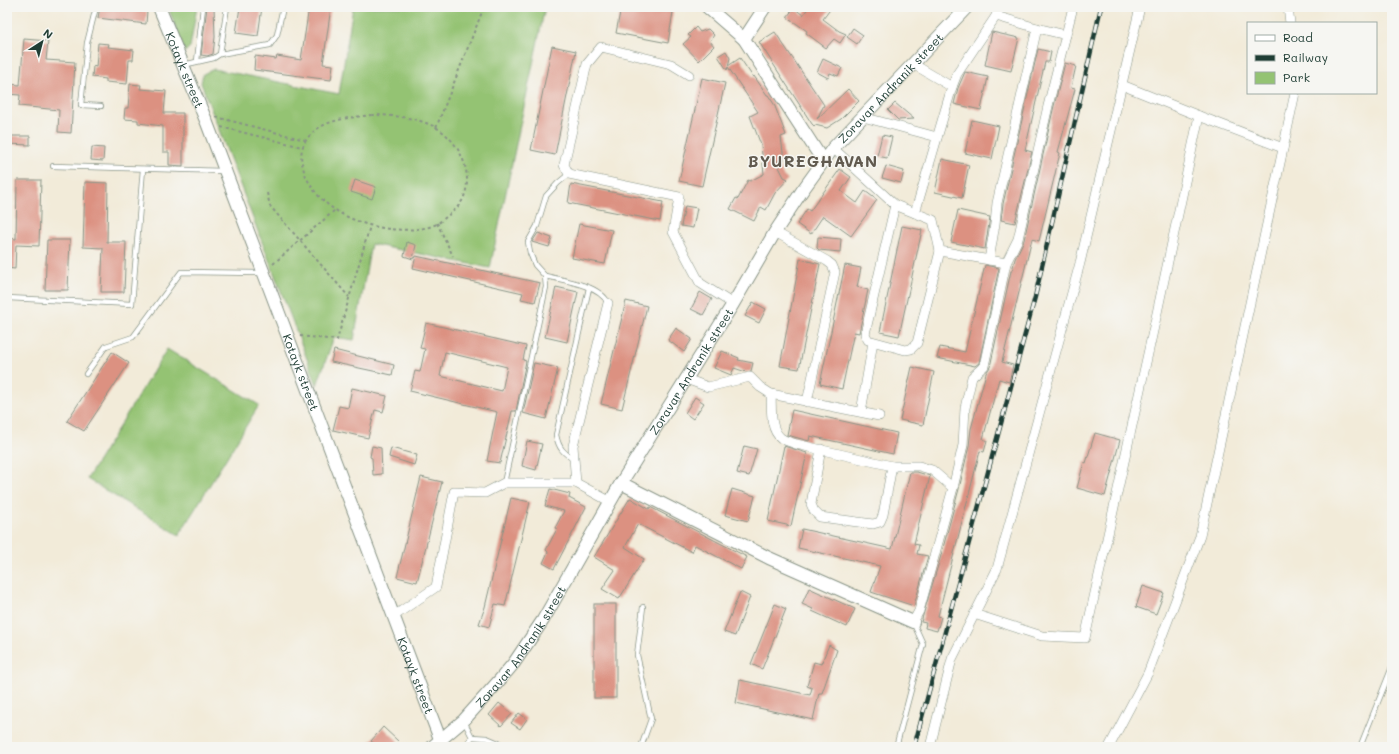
<svg xmlns="http://www.w3.org/2000/svg" width="1399" height="754" font-family="Mali,sans-serif">
  <rect width="100%" height="100%" fill="#f6f6f2"/>
  <filter id="ink" filterUnits="userSpaceOnUse"><feTurbulence type="fractalNoise" baseFrequency=".025" numOctaves="2"/><feDisplacementMap in="SourceGraphic" scale="8" xChannelSelector="R" yChannelSelector="G"/><feConvolveMatrix kernelMatrix="1 2 1 2 8 2 1 2 1" color-interpolation-filters="sRGB"/></filter>
  <filter id="wash" filterUnits="userSpaceOnUse"><feTurbulence type="fractalNoise" baseFrequency=".012" numOctaves="4" result="noise"/><feDisplacementMap in="SourceGraphic" scale="16" xChannelSelector="R" yChannelSelector="G"/><feGaussianBlur stdDeviation="0.9" result="paint"/><feColorMatrix in="noise" values="0 0 0 0 0 0 0 0 0 0 0 0 0 0 0 0 0 1.4 0 .05"/><feComposite in="paint" operator="in"/></filter>
  <g filter="url(#wash)">
    <rect width="100%" height="100%" fill="#f2ebd9"/>
    <g fill="#94c373" stroke="#5a8054">
      <polygon points="168,7 197,7 190,47 185,52"/>
      <polygon points="353,7 545,7 490,268 371,244 354,340 334,337 317,385 201,83 203,74 214,69 339,94"/>
      <polygon points="167,349 259,405 179,535 87,479"/>
    </g>
    <g id="blocks">
      <g fill="#dc9181" fill-rule="evenodd">
        <polygon points="100,7 147,11 146,24 98,18"/>
        <polygon points="207,7 214,7 215,37 213,54 207,56 201,55"/>
        <polygon points="240,7 262,7 258,36 236,33"/>
        <polygon points="309,7 331,7 323,64 333,65 331,80 254,70 255,56 276,59 277,56 301,60"/>
        <polygon points="621,7 643,7 673,12 668,43 616,33"/>
        <polygon points="809,7 832,7 823,19 839,31 846,34 840,43 834,39 826,48 806,33 807,31 787,17 794,8 803,15"/>
        <polygon points="696,27 700,32 708,29 714,35 710,41 714,46 699,61 683,44 691,37 688,35"/>
        <polygon points="853,28 863,35 857,44 847,37"/>
        <polygon points="775,32 824,105 817,119 848,89 859,101 841,119 827,128 815,125 814,126 812,124 759,42"/>
        <polygon points="992,32 1019,38 1011,71 985,65"/>
        <polygon points="24,39 48,41 46,60 75,62 71,133 58,132 59,110 19,106 20,95 7,94 7,84 20,85"/>
        <polygon points="98,43 109,44 108,47 134,50 133,60 129,60 127,84 106,82 106,79 92,77 93,66 96,67"/>
        <polygon points="552,46 576,51 555,155 531,150"/>
        <polygon points="1038,49 1051,52 1049,62 1045,62 1025,150 1032,152 1015,223 1001,220 1003,204"/>
        <polygon points="726,51 730,58 728,66 740,58 753,77 754,76 767,95 768,95 774,104 786,135 781,137 784,160 776,161 784,177 788,179 775,193 766,210 761,207 754,221 730,209 736,198 738,199 748,180 750,181 764,174 761,145 750,116 758,112 728,67 727,70 718,56"/>
        <polygon points="823,59 842,68 838,76 830,73 828,78 817,72"/>
        <polygon points="1065,63 1076,66 1071,88 1075,89 1058,152 1060,153 1039,241 1032,239 1002,362 1013,365 1009,382 999,379 983,439 987,441 984,452 980,451 938,616 941,617 937,631 925,628 926,623 921,622 940,559 959,489 969,446 971,429 986,373 990,367 1011,271 1012,271 1015,259 1024,240 1053,110"/>
        <polygon points="965,72 988,77 981,110 954,104 958,88"/>
        <polygon points="702,78 725,83 702,186 679,181"/>
        <polygon points="130,84 141,85 140,89 166,91 164,113 183,113 183,166 169,165 169,152 163,152 163,126 138,123 138,120 124,119 125,108 128,108"/>
        <polygon points="895,103 914,119 898,120 888,110"/>
        <polygon points="972,120 999,126 992,159 965,153"/>
        <polygon points="882,135 892,137 887,158 877,156"/>
        <polygon points="7,136 30,136 30,145 7,144"/>
        <polygon points="92,147 104,148 103,161 91,160"/>
        <polygon points="942,159 969,165 962,198 935,192"/>
        <polygon points="886,166 904,171 901,183 882,178"/>
        <polygon points="840,169 851,177 841,191 857,203 865,191 877,200 851,236 823,216 811,234 797,224 807,209 810,211"/>
        <polygon points="17,180 41,180 39,246 16,245 15,269 7,268 7,238 16,239"/>
        <polygon points="355,180 376,187 372,199 351,192"/>
        <polygon points="85,182 108,183 107,242 126,242 124,292 101,292 103,248 83,247"/>
        <polygon points="571,184 663,202 660,221 568,203"/>
        <polygon points="685,206 697,208 693,228 681,226"/>
        <polygon points="958,210 990,217 985,249 951,242"/>
        <polygon points="579,224 612,230 605,264 572,258"/>
        <polygon points="902,226 922,230 899,336 880,332"/>
        <polygon points="538,233 552,238 549,247 532,242"/>
        <polygon points="818,237 841,239 840,252 819,250 817,248"/>
        <polygon points="47,240 70,240 68,290 45,290"/>
        <polygon points="407,242 416,245 413,259 404,256"/>
        <polygon points="416,256 540,283 535,302 521,299 523,293 413,268"/>
        <polygon points="800,259 820,264 799,369 780,366"/>
        <polygon points="845,265 861,268 857,287 868,290 859,333 854,332 842,389 820,384"/>
        <polygon points="985,265 999,268 979,363 975,366 937,358 940,347 965,352"/>
        <polygon points="556,287 578,292 567,342 545,337"/>
        <polygon points="700,292 712,299 703,315 691,309"/>
        <polygon points="626,301 647,306 622,409 601,404"/>
        <polygon points="753,302 766,309 759,323 745,316"/>
        <path d="M 426,323 L 526,346 L 523,360 L 526,361 L 516,411 L 512,411 L 500,463 L 487,461 L 497,412 L 410,391 L 415,371 L 420,372 L 425,349 L 420,348 ZM 445,352 L 507,367 L 502,391 L 440,376 Z"/>
        <polygon points="676,328 692,339 684,352 668,340"/>
        <polygon points="334,350 394,365 392,375 331,362"/>
        <polygon points="722,351 739,358 738,360 753,363 751,371 746,372 734,368 731,375 714,368"/>
        <polygon points="112,352 129,363 84,431 67,421"/>
        <polygon points="534,363 558,368 546,419 523,413"/>
        <polygon points="912,367 934,372 923,425 900,420"/>
        <polygon points="352,388 387,396 383,412 375,410 368,438 333,430 339,406 348,408"/>
        <polygon points="695,397 704,403 693,419 685,413"/>
        <polygon points="792,410 897,433 893,454 810,436 809,441 787,435"/>
        <polygon points="1095,433 1120,440 1105,496 1077,488 1084,462 1086,463"/>
        <polygon points="527,441 542,444 536,470 522,466"/>
        <polygon points="372,446 381,448 382,474 373,475 372,458 370,457"/>
        <polygon points="744,446 757,449 749,476 737,473"/>
        <polygon points="784,446 807,453 791,526 768,521"/>
        <polygon points="391,448 417,455 414,465 389,457"/>
        <polygon points="910,472 917,472 930,476 914,544 919,545 917,554 928,556 914,606 871,592 880,566 798,548 802,529 892,549"/>
        <polygon points="421,477 442,482 417,582 397,577"/>
        <polygon points="550,489 570,494 569,498 586,507 554,569 543,563 548,552 546,550 557,529 555,528 564,511 545,506"/>
        <polygon points="732,489 755,496 748,521 725,515"/>
        <polygon points="511,498 530,502 505,606 495,604 489,627 479,624 485,607"/>
        <polygon points="630,498 649,509 650,507 747,557 741,569 695,545 692,552 638,524 625,547 644,559 619,599 602,589 615,570 594,557"/>
        <polygon points="1143,586 1164,593 1156,614 1136,607"/>
        <polygon points="809,588 855,609 847,627 812,611 813,609 802,604"/>
        <polygon points="740,592 750,597 735,636 724,632"/>
        <rect x="594" y="604" width="22" height="94"/>
        <polygon points="775,604 786,609 762,669 751,664"/>
        <polygon points="829,645 837,650 822,693 819,693 813,720 736,703 740,680 810,695 812,688 807,686 814,662 821,664"/>
        <polygon points="499,703 512,714 501,726 489,715"/>
        <polygon points="519,713 527,719 520,729 511,723"/>
        <polygon points="383,727 398,741 392,747 378,747 371,741"/>
      </g>
    </g>
  </g>
  <g filter="url(#ink)">
    <use href="#blocks" fill-opacity="0" stroke="#889486" stroke-width="1"/>
    <g fill="none" stroke-linecap="round" stroke-linejoin="round">
      <g stroke="#889486" stroke-width="6">
        <g id="lane">
          <polyline points="96,7 87,43 81,105 101,106"/>
          <polyline points="220,54 227,7"/>
          <polyline points="197,61 203,7"/>
          <polyline points="183,65 214,58 220,54 270,45 277,35 283,7"/>
          <polyline points="53,166 224,171"/>
          <path d="M 545,276 C 562,280 600,285 608,303"/>
          <polyline points="7,298 132,304 143,169"/>
          <polyline points="86,374 106,346 133,337 181,272 262,273"/>
          <path d="M 574,460 C 563,452 559,449 556,435 L 589,288"/>
          <polyline points="504,483 546,287 545,276 535,265 530,253 528,242 537,226 546,196 558,183 569,174"/>
          <polyline points="464,721 472,737 465,747"/>
          <polyline points="472,737 487,738 508,747"/>
          <polyline points="641,747 651,719 637,655 643,607"/>
          <polyline points="896,747 923,644 913,622"/>
          <polyline points="1360,747 1392,667"/>
        </g>
      </g>
      <g stroke="#889486" stroke-width="10">
        <g id="street">
          <polyline points="1288,7 1290,23"/>
          <polyline points="1037,28 1066,35"/>
          <polyline points="913,64 952,87"/>
          <polyline points="689,75 671,64 601,47 587,64 564,165 569,174 679,197 673,232 700,283 733,304"/>
          <polyline points="1122,85 1199,116 1283,148"/>
          <polyline points="863,117 937,137"/>
          <polyline points="833,148 895,205 933,220 940,251 1006,263"/>
          <polyline points="895,205 865,334 868,340 905,350 911,349 917,343 940,251"/>
          <polyline points="915,213 952,87 957,74 996,16 999,7"/>
          <polyline points="775,232 827,261 832,265 835,272 807,402"/>
          <polyline points="989,260 995,224 997,203 1037,28 996,16"/>
          <polyline points="608,303 573,446 576,483 611,502"/>
          <polyline points="686,379 708,387 750,377 760,387 771,394 879,416"/>
          <path d="M 771,394 C 772,407 769,429 781,438 C 785,441 791,442 796,444 L 892,466 L 919,466 L 932,470 L 953,488"/>
          <polyline points="861,412 873,342"/>
          <polyline points="821,449 811,504 814,511 820,517 873,524 880,522 883,515 892,466"/>
          <polyline points="974,614 1042,636 1085,638 1157,313 1199,116"/>
          <polyline points="394,616 436,587 454,492 485,493 504,483 576,483"/>
          <polyline points="913,622 919,611 953,488 963,445 965,408 972,377 984,366 1006,263 1018,239 1048,106 1073,7"/>
          <polyline points="930,747 952,659 997,569 1080,263 1140,7"/>
          <polyline points="1109,747 1148,673 1200,536 1295,93"/>
        </g>
      </g>
      <g stroke="#889486" stroke-width="14">
        <g id="secondary">
          <path id="s1" d="M 159,7 L 207,123 L 440,739"/>
          <polyline points="707,7 744,39 823,161"/>
          <polyline points="744,39 765,7"/>
          <polyline points="621,483 769,558 913,622"/>
          <path id="s2" d="M 432,747 L 464,720 L 498,682 L 514,663 L 543,620 L 621,483 L 733,304 L 775,232 L 802,191 L 833,148 L 967,7"/>
        </g>
      </g>
      <g stroke="#889486" stroke-width="2" stroke-dasharray="3 3" stroke-linecap="butt">
        <path d="M 372,115 C 394,115 426,118 444,133 C 463,149 474,178 462,201 C 458,207 453,212 447,216 C 442,221 436,225 429,227 C 383,238 312,216 302,163 C 299,149 305,138 317,129 C 331,119 354,117 372,115 Z"/>
        <polyline points="216,117 305,140"/>
        <polyline points="221,127 302,147"/>
        <polyline points="436,128 484,7"/>
        <polyline points="267,193 270,206 349,297"/>
        <polyline points="437,223 453,256"/>
        <polyline points="273,264 335,210"/>
        <polyline points="300,336 337,340 370,226"/>
      </g>
      <use href="#lane" stroke="#fff" stroke-width="4.5"/>
      <use href="#street" stroke="#fff" stroke-width="9"/>
      <use href="#secondary" stroke="#fff" stroke-width="12"/>
      <g stroke="#1f3d34" stroke-width="4.5">
        <polyline id="rail" points="914,747 1035,297 1101,7"/>
      </g>
      <use href="#rail" stroke="#f6f6f2" stroke-width="3" stroke-dasharray="9" stroke-linecap="butt"/>
    </g>
  </g>
  <g text-anchor="middle" dominant-baseline="central" stroke-width="3" stroke-linejoin="round" paint-order="stroke">
    <g font-size="12" fill="#1f3d34" stroke="#f6f6f2">
      <text stroke="none"><textPath href="#s1" startOffset="68">Kotayk street</textPath></text>
      <text stroke="none"><textPath href="#s2" startOffset="807">Zoravar Andranik street</textPath></text>
      <text stroke="none"><textPath href="#s2" startOffset="459">Zoravar Andranik street</textPath></text>
      <text stroke="none"><textPath href="#s1" startOffset="392">Kotayk street</textPath></text>
      <text stroke="none"><textPath href="#s2" startOffset="135">Zoravar Andranik street</textPath></text>
      <text stroke="none"><textPath href="#s1" startOffset="716">Kotayk street</textPath></text>
    </g>
    <g font-size="16" font-weight="bold" letter-spacing="1" fill="#615a4f" stroke="#f6f6f2">
      <text x="813" y="160">BYUREGHAVAN</text>
    </g>
  </g>
  <rect width="1399" height="754" fill="none" stroke="#f6f6f2" stroke-width="24"/>
  <rect x="1247" y="22" width="130" height="72" fill="#f6f6f2" stroke="#a0aca6"/>
  <rect x="1255" y="35" width="20" height="6" fill="#ffffff" stroke="#a0aca6"/>
  <text x="1283" y="42" font-size="12" fill="#1f3d34">Road</text>
  <rect x="1255" y="55" width="20" height="6" fill="#1f3d34" stroke="#a0aca6"/>
  <text x="1283" y="62" font-size="12" fill="#1f3d34">Railway</text>
  <rect x="1255" y="72" width="20" height="12" fill="#94c373" stroke="#a0aca6"/>
  <text x="1283" y="82" font-size="12" fill="#1f3d34">Park</text>
  <g transform="translate(42 42) rotate(36)" stroke="#f6f6f2" stroke-width="3" paint-order="stroke">
  <path d="M0-3L7 15L0 10L-7 15Z" fill="#1f3d34"/>
  <text y="-6" font-size="11" font-weight="bold" text-anchor="middle" fill="#1f3d34">N</text>
  </g>
</svg>
